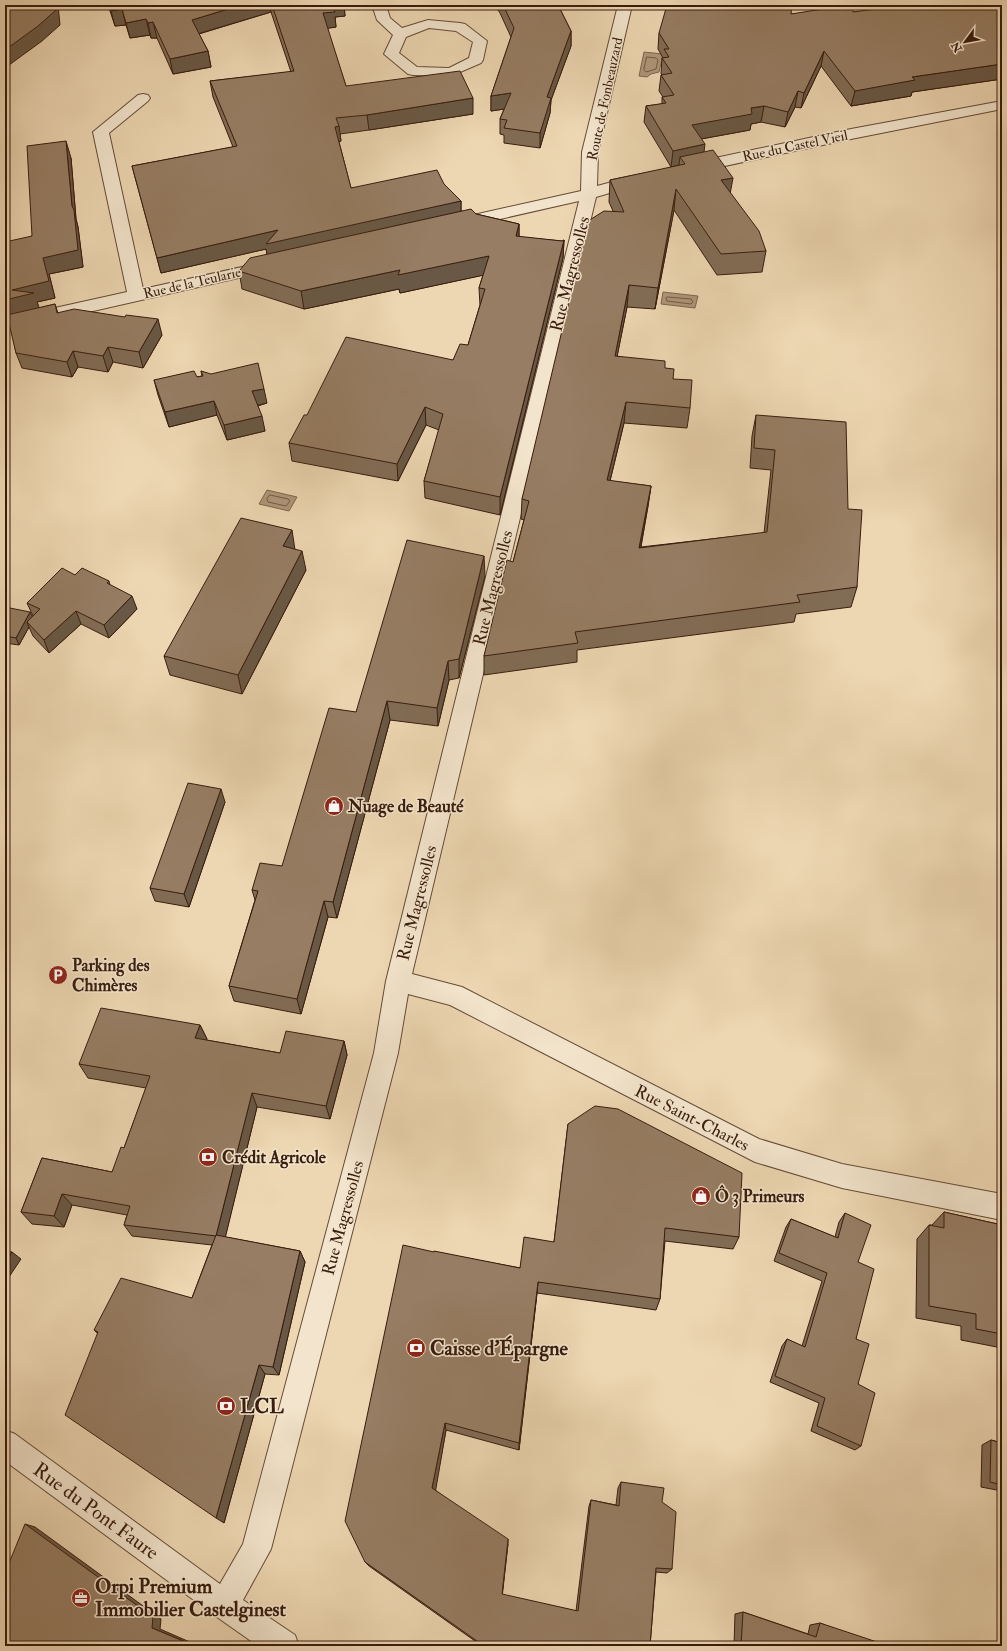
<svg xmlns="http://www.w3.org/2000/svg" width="1007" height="1651" font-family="'IM FELL Double Pica',serif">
  <rect width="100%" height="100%" fill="#edd7b2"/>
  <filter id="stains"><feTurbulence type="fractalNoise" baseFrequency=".005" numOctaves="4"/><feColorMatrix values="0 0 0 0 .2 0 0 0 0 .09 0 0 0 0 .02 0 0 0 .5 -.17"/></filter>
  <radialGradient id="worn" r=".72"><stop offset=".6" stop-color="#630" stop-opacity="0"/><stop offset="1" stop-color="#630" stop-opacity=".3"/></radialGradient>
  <g fill="#af977a" stroke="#7f664f">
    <polygon points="644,52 663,54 659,72 651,74 647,77 639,76"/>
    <polygon points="663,292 698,296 695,308 661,304"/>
    <polygon points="267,490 297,497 289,511 259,504"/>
  </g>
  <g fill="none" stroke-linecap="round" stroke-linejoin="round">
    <g stroke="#745a44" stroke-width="1">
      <polygon points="647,57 656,58 658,60 656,69 646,72 644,70"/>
      <polygon points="668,297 691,299 693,302 691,304 667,301 666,298"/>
      <polygon points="270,495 288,499 290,501 286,506 268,502 267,499"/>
    </g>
    <g stroke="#654b37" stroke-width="2">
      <g id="minor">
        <path d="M 372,5 L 386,5 L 390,18 L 402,28 L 428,20 L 460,23 L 465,24 L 487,41 L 483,60 L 481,63 L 451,76 L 413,75 L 408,74 L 384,54 L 393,35 L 377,20 ZM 429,28 L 456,31 L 473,42 L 469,58 L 449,68 L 417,67 L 399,53 L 406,37 Z"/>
        <polygon points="618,5 632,5 598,152 597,186 638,175 644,177 646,180 644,183 596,197 412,974 462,987 759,1139 842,1164 1002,1194 1002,1220 842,1188 755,1162 450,1005 408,994 398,1053 271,1549 243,1600 295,1635 299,1646 258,1646 214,1615 5,1461 5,1430 15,1434 220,1584 243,1544 374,1053 386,981 579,201 460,228 454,227 452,223 454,219 460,218 581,191 582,152"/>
        <polygon points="143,94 148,95 150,98 148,101 109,133 143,289 269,261 275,262 277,266 275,270 269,271 5,331 5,319 127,292 93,132 138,95"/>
        <polygon points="1002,101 1002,109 851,139 692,173 687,171 684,168 687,165 692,163 851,129"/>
      </g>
    </g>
    <use href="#minor" fill="#f3e5cd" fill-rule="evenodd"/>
  </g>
  <g fill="#816c55" stroke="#381c0e">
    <polygon points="108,5 344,5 345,16 335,17 336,27 327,28 346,86 473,114 369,130 340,134 341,141 339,142 351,188 444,184 461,201 461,211 476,214 519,224 519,237 562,241 564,240 563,258 500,515 425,498 424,481 439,430 426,425 398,481 292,461 289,443 307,415 453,360 468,345 480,305 479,288 483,275 400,293 399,289 304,309 242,289 239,271 267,254 266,249 161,273 132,166 233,147 213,97 210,81 291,72 271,12 199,34 208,51 211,67 173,74 157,38 151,38 150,35 130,38 126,25 115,26"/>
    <polygon points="495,5 558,5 571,31 571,46 551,100 550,113 540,148 504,143 504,135 500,134 500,119 504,109 491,111 491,96 511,37 500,13"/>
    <polygon points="1002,5 1002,79 912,92 911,96 851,106 821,66 801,108 795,107 785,127 761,122 751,124 750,130 701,139 704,152 730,193 766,251 762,272 717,275 674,210 655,309 627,307 617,356 665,368 673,379 690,408 687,428 624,423 610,481 651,486 648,506 641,547 764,533 771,470 750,468 752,436 756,415 848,509 857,587 851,607 796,614 794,622 577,650 577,662 484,675 484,656 513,562 524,520 521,519 522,499 613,211 609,202 610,180 679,166 679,165 671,167 644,122 646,106 662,104 662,97 663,97 659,91 661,75 662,75 661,74 662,58 663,58 658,49 659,33 791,14 853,12"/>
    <polygon points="71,158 76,219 78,227 83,267 49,274 55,298 37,302 39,308 55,304 58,313 162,335 143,368 113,362 108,372 78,367 72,377 22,368 16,353 8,315 6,307 32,236"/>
    <polygon points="201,371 267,403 258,406 265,431 227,440 217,415 169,427 158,395 154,380 197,377 202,376"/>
    <polygon points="306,570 242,694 170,675 164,656"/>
    <polygon points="75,575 109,581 110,585 137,609 109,638 81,624 49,653 33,636 29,627 19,645 5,643 5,607 32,617 33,616 27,603"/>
    <polygon points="485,576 459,678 449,680 438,726 390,720 337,918 328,917 301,1014 234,1001 229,986 255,900 252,890 282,866 356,712"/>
    <polygon points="225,802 189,907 155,901 150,888"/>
    <polygon points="200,1025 207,1039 206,1040 280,1053 344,1041 347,1055 330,1119 257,1107 225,1237 300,1251 305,1262 279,1375 265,1374 224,1523 98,1334 94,1330 192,1298 212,1245 132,1236 124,1225 127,1215 72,1205 64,1227 32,1224 21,1212 42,1158 112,1172 124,1148 146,1088 88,1078 79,1064"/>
    <polygon points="568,1124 739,1237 733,1249 665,1241 660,1299 656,1310 537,1293 519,1450 446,1430 435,1490 508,1544 502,1595 576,1611 589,1506 591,1500 616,1505 618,1488 621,1482 662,1502 672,1569 667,1573 656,1572 650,1646 482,1646 369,1566 365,1562 434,1252 520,1268 554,1242"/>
    <polygon points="944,1212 1002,1225 1002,1348 961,1340 961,1326 916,1318 917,1239 929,1225 932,1225"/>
    <polygon points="845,1213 858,1262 856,1339 861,1446 855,1450 811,1431 819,1403 770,1382 782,1346 787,1339 802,1346 822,1281 774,1261 786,1227 791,1219 835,1237 839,1222"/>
    <polygon points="991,1440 1002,1443 1002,1491 981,1487 982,1445"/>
    <polygon points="743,1612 808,1634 810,1625 820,1623 877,1646 734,1646 735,1614"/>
  </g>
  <g fill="#695845" stroke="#381c0e">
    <polygon points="55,5 58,5 60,25 42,41 5,68 5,50"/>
    <polygon points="241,5 270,5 271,12 194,35 192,20"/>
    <polygon points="332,5 344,5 345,16 335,17 336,27 324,29 323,13"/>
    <polygon points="122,9 126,25 115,26 111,11"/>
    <polygon points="146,19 150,35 130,38 126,23"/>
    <polygon points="153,22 157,38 151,38 148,23"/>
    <polygon points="571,31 571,46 551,100 550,113 540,148 540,133 547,97"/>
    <polygon points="208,51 211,67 173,74 170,59"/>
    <polygon points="824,51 821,66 801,108 804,93"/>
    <polygon points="1002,64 1002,79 912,92 911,96 851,106 855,91 912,77"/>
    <polygon points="798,91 795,107 785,127 788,112"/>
    <polygon points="511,93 511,108 491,111 491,96"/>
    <polygon points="473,98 473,114 369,130 367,115"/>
    <polygon points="764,106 761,122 751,124 750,130 690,141 692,125 751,108"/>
    <polygon points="339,126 341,141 337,142 335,127"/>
    <polygon points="66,141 71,158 76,219 78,227 83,267 49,274 55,298 37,302 40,310 9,317 6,307 5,308 5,300 12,290 43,258 72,206"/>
    <polygon points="705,144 703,160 680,157 679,165 671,167 673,151"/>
    <polygon points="733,178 729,200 721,180"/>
    <polygon points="676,189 674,210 655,309 658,288"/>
    <polygon points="461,201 461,216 268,259 266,249 161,273 157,258 278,230"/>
    <polygon points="519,224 519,242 516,236"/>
    <polygon points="564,240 563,258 500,515 500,497"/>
    <polygon points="489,256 489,274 400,293 399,289 304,309 301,291 400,270"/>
    <polygon points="629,285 627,307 613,377 615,356"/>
    <polygon points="158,319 162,335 143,368 139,352"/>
    <polygon points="108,347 113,362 108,372 103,356"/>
    <polygon points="73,351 78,367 72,377 67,362"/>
    <polygon points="264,389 267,403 255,406 252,391"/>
    <polygon points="214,401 217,415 169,427 165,412"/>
    <polygon points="626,402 624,423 605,501 607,480"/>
    <polygon points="425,407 426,425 398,481 397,464"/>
    <polygon points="262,416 265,431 227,440 224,425"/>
    <polygon points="651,486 648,506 637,567 639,548"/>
    <polygon points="292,530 295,550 283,546"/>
    <polygon points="302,551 306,570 242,694 238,675"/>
    <polygon points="484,556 485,576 459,678 459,659"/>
    <polygon points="132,596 137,609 109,638 104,625"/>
    <polygon points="76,611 81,624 49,653 44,640"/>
    <polygon points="30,612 34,620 27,622 29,627 19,645 16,638"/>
    <polygon points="448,661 449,680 438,726 437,708"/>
    <polygon points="387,701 390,720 337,918 333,902"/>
    <polygon points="221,789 225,802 189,907 184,894"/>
    <polygon points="324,901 328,917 301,1014 297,999"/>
    <polygon points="200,1025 207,1039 202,1052 195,1038"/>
    <polygon points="344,1041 347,1055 330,1119 326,1106"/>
    <polygon points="252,1093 257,1107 223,1247 216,1236"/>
    <polygon points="62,1194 72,1205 64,1227 54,1216"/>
    <polygon points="300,1251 305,1262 279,1375 273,1367"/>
    <polygon points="12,1252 21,1259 5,1283 5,1263"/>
    <polygon points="538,1282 537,1293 519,1450 519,1443"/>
    <polygon points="259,1365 265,1374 224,1523 216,1518"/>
    <polygon points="445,1423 446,1430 435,1494 432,1488"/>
    <polygon points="25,1524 35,1527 161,1619 160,1629 199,1646 195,1646 152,1628"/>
    <polygon points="508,1539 508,1544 502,1598 502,1594"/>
  </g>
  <g fill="#967d63" stroke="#381c0e">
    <polygon points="5,5 55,5 56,10 38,26 5,50"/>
    <polygon points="109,5 241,5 192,20 208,51 170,59 153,22 148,23 146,19 126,23 122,9 111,11"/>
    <polygon points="272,5 332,5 335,12 323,13 346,86 460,71 473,98 367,115 336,118 339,126 335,127 351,188 437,170 444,184 461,201 266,244 278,230 157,258 132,166 237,146 210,81 294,71"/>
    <polygon points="503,5 558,5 571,31 547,97 551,98 540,133 504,128 507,120 500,119 511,93 491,96 514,28"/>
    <polygon points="667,5 753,5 762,6 762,5 792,5 791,14 848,5 852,5 853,12 904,5 1002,5 1002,64 912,77 915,80 855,91 824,51 804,93 798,91 788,112 764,106 751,108 752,114 692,125 705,144 673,151 646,106 666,103 662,97 674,95 661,75 672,73 662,58 669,57 664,49 669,49 659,33"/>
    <polygon points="66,141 72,206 74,210 78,250 43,258 49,281 12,290 34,293 5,300 5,242 32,236 27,146"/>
    <polygon points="713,150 733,178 721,180 759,231 766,251 721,254 676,189 658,288 629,285 615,356 665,361 665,368 674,369 673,379 692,380 690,408 626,402 607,480 651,486 639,548 767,532 775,450 754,448 756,415 846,422 848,509 862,510 857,587 797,595 800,602 575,632 578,643 484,656 507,560 513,562 529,501 522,499 588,221 604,211 624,212 610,180 685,164 680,157"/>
    <polygon points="471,209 476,214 519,224 516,236 562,241 564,240 500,497 424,481 443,414 425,407 397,464 289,443 304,415 307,415 346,337 453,360 460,344 468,345 485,289 479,288 489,256 398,275 400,270 301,291 239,271 250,258"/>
    <polygon points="55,304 57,313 74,309 125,317 126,315 158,319 139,352 108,347 103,356 73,351 67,362 16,353 7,315"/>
    <polygon points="258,363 264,389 252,391 262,416 224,425 214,401 165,412 154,380 194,371 197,377 203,376 201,371 211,374"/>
    <polygon points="241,518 292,530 283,546 302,551 238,675 164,656"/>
    <polygon points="407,540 484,556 459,659 448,661 437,708 387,701 333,902 324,901 297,999 229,986 258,891 252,890 260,863 282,866 329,708 356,712"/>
    <polygon points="62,568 75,575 82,568 109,581 107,583 132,596 104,625 76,611 44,640 27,622 40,609 27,603"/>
    <polygon points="5,607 30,612 16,638 5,636"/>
    <polygon points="188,783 221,789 184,894 150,888"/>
    <polygon points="101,1008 200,1025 195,1038 280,1053 286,1031 344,1041 326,1106 252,1093 216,1236 124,1225 130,1206 62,1194 54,1216 21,1212 42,1158 112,1172 121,1147 124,1148 150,1076 79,1064"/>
    <polygon points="595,1106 618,1109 742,1173 739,1237 665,1228 660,1299 538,1282 519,1443 445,1423 432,1488 508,1539 502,1594 578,1611 591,1500 619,1506 621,1482 664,1488 662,1502 676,1512 672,1569 656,1568 650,1646 484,1646 365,1562 345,1521 403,1245 434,1252 434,1251 520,1268 524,1237 554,1242 568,1124"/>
    <polygon points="944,1212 1002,1225 1002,1334 976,1329 976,1314 929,1306 929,1225 944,1228"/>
    <polygon points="845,1213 871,1225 858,1262 874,1269 856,1339 869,1344 858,1384 875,1393 861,1446 817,1426 825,1398 775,1376 787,1339 805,1347 827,1273 779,1253 791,1219 838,1238"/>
    <polygon points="216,1235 300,1251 273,1367 259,1365 216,1518 65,1415 98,1332 94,1330 121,1278 192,1298"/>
    <polygon points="5,1250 12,1252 5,1263"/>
    <polygon points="991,1440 1002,1443 1002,1485 990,1482"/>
    <polygon points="25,1524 153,1617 152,1628 195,1646 22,1646 5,1642 5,1573"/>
    <polygon points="743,1612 816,1637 820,1623 877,1642 877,1646 741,1646"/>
  </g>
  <defs>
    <g id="shop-disc" transform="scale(1)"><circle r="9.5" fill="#8f2418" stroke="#f3e5cd"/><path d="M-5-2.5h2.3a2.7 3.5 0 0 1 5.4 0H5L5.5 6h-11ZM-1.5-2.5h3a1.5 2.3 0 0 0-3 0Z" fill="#fff"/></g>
    <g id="parking-disc" transform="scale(1)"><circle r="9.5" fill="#8f2418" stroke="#f3e5cd"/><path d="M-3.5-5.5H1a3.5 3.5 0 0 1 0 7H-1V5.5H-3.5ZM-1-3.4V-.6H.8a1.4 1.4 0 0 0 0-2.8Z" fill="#fff"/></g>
    <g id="bank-disc" transform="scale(1)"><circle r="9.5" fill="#8f2418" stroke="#f3e5cd"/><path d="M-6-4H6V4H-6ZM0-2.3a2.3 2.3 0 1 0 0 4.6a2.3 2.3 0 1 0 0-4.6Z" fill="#fff"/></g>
    <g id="office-disc" transform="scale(1)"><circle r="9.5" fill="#8f2418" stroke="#f3e5cd"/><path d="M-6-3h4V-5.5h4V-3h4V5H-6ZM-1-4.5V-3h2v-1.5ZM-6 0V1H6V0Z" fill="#fff"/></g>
  </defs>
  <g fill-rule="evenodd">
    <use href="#shop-disc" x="334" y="806"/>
    <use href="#parking-disc" x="58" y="975"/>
    <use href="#bank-disc" x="208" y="1157"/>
    <use href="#shop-disc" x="701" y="1196"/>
    <use href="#bank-disc" x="416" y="1348"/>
    <use href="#bank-disc" x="226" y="1406"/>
    <use href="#office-disc" x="81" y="1598"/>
  </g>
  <g text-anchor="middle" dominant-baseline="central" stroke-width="3" stroke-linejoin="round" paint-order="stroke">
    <g font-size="14" fill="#381c0e" stroke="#f3e5cd">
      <text transform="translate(605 99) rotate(-78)">Route de Fonbeauzard</text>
      <text transform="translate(795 146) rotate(-12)">Rue du Castel Vieil</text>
      <text transform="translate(192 283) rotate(-13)">Rue de la Teularie</text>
    </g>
    <g font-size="17" fill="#381c0e" stroke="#f3e5cd">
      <text transform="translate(570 274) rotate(-76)">Rue Magressolles</text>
      <text transform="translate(493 588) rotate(-76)">Rue Magressolles</text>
      <text transform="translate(417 903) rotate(-76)">Rue Magressolles</text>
      <text transform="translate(692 1118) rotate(27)">Rue Saint-Charles</text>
      <text transform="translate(343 1218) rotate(-75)">Rue Magressolles</text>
    </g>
    <g font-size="17" font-weight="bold" fill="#381c0e" stroke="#f3e5cd" text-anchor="start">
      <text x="348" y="806">Nuage de Beauté</text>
      <text x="72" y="965">Parking des<tspan x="72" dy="20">Chimères</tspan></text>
      <text x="222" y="1157">Crédit Agricole</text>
      <text x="715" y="1196">Ô 3 Primeurs</text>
    </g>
    <g font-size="20" font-weight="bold" fill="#381c0e" stroke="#f3e5cd" text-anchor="start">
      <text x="430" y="1348">Caisse d'Épargne</text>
      <text x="240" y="1406">LCL</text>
      <text x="95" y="1586">Orpi Premium<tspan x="95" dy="23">Immobilier Castelginest</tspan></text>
    </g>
    <g font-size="20" fill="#381c0e" stroke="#f3e5cd">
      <text transform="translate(96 1511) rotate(36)">Rue du Pont Faure</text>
    </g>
  </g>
  <rect width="1007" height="1651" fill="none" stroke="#edd7b2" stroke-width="20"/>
  <rect x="6" y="6" width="995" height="1639" fill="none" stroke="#381c0e" stroke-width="2"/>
  <rect x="10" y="10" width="987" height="1631" fill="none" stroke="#381c0e"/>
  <g transform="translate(965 42) rotate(238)" stroke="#f3e5cd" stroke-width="3" paint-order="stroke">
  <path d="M0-3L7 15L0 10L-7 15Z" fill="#381c0e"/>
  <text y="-6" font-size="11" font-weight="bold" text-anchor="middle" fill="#381c0e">N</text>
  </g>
  <rect width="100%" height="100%" filter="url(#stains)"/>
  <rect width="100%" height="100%" fill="url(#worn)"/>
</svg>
